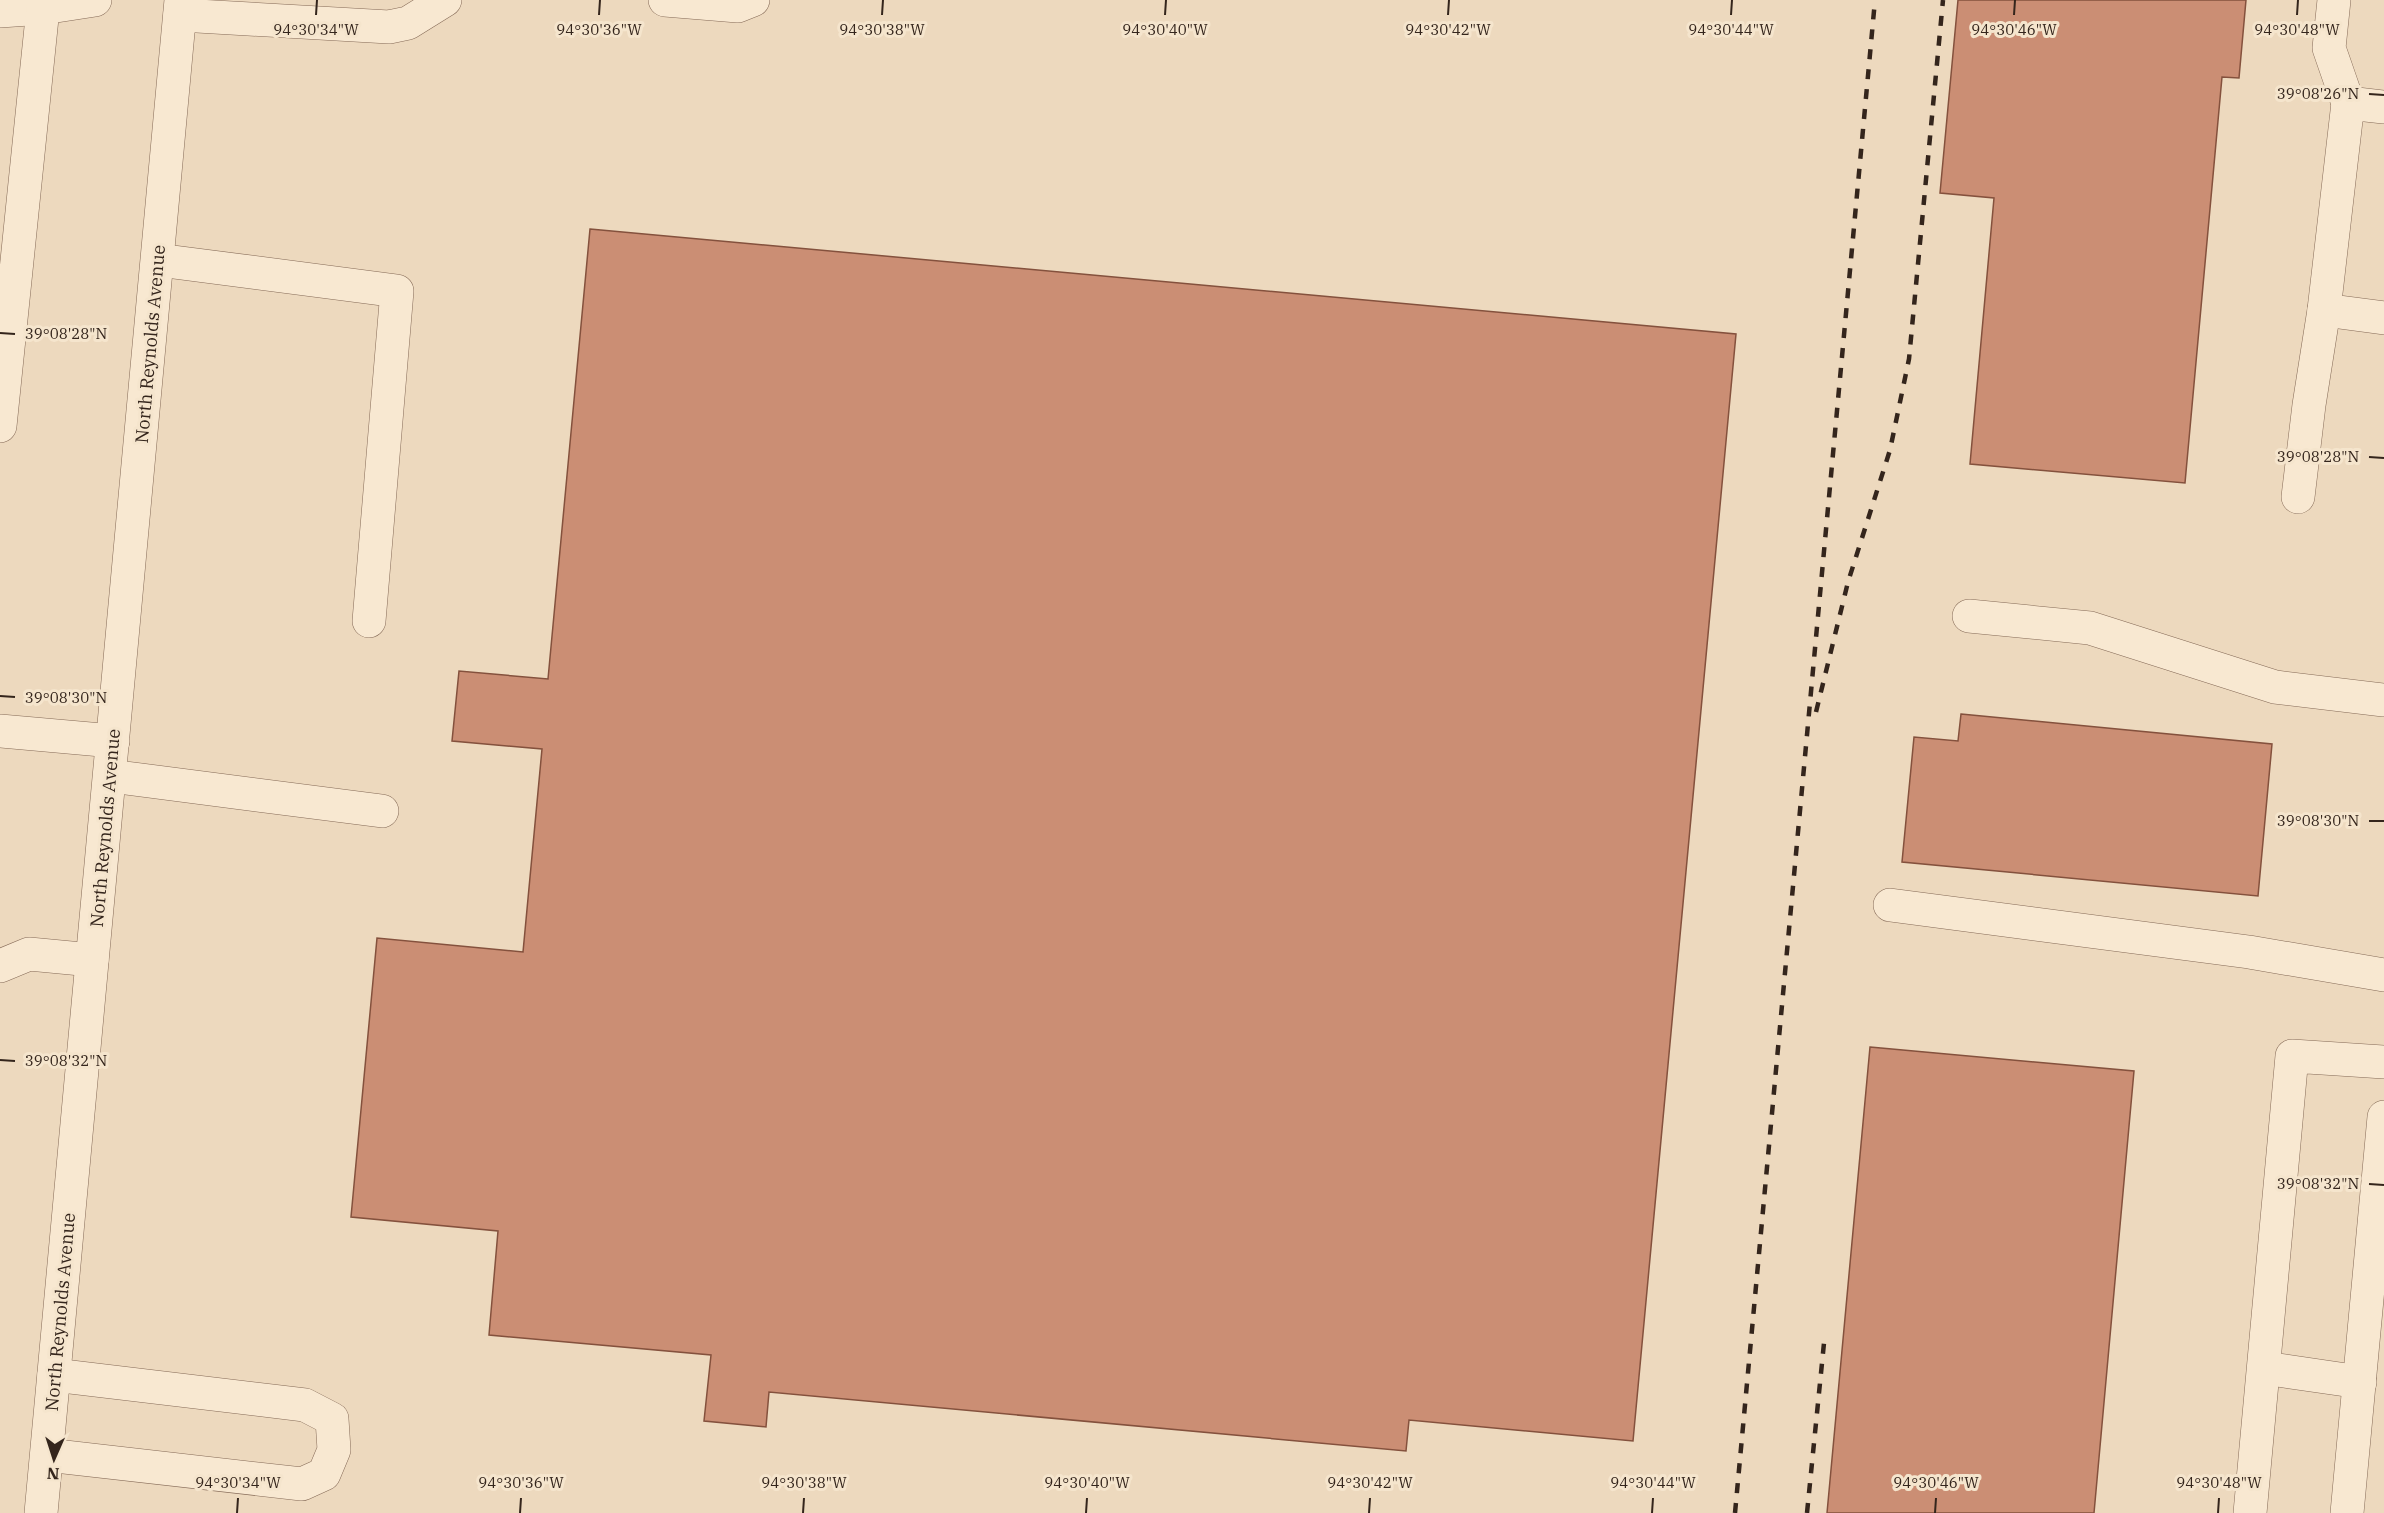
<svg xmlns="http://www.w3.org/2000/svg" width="2384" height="1513" font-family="'IBM Plex Serif',serif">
  <rect width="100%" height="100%" fill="#edd9be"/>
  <g fill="#cb8e74" stroke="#84513d" stroke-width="1.5">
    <polygon points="1958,0 2246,0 2239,78 2222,77 2185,483 1970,464 1994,198 1940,193"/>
    <polygon points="590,229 1736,334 1633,1441 1409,1420 1406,1451 769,1392 766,1427 704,1421 711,1355 489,1335 498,1231 351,1217 377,938 523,952 542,749 452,741 459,671 548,679"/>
    <polygon points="1961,714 2272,744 2258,896 1902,862 1914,737 1958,741"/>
    <polygon points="1870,1047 2134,1071 2094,1513 1827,1513"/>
  </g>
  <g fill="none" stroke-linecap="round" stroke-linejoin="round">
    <g stroke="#856a57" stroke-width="34">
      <g id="minor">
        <polyline points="665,0 738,6 753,0"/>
        <polyline points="2334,0 2329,48 2348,103"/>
        <polyline points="0,11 43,8 95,0"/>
        <polyline points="180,15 389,27 408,23 445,0"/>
        <polyline points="2384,107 2348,103 2324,310 2384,318"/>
        <polyline points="158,260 397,291 369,621"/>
        <polyline points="0,426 43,8"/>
        <polyline points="2298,497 2309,405 2324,310"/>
        <polyline points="1969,616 2090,628 2275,687 2384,700"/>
        <polyline points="0,731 113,741"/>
        <polyline points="110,776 382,811"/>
        <polyline points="1890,905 2249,952 2384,975"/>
        <polyline points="0,966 29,954 92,960"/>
        <polyline points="2264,1368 2360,1382"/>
        <polyline points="47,1455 302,1484 324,1474 334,1450 332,1419 305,1405 54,1375"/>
        <polyline points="41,1513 181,0"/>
        <polyline points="2250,1513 2292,1056 2384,1062"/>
        <polyline points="2347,1513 2384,1117"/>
      </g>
    </g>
    <use href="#minor" stroke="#f8e8d1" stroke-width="33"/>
    <g stroke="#34251c" stroke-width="4.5" stroke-dasharray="10 10" stroke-linecap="butt">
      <polyline points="1816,712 1848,582 1890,450 1909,359 1943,0"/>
      <polyline points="1735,1513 1875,0"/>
      <polyline points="1807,1513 1824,1343"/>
    </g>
  </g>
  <path fill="none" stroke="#34251c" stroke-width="2" d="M 316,15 L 317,0M 599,15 L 600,0M 882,15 L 883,0M 1165,15 L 1166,0M 1448,15 L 1449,0M 1731,15 L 1732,0M 2014,15 L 2015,0M 2297,15 L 2298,0M 2369,94 L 2384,95M 0,333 L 15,334M 2369,457 L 2384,458M 0,696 L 15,697M 2369,821 L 2384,821M 0,1060 L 15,1061M 2369,1184 L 2384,1185M 237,1513 L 238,1498M 520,1513 L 521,1498M 803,1513 L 804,1498M 1086,1513 L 1087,1498M 1369,1513 L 1370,1498M 1652,1513 L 1653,1498M 1935,1513 L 1936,1498M 2218,1513 L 2219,1498"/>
  <g text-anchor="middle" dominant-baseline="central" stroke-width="6" stroke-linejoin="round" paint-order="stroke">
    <g font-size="18" fill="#34251c" stroke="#f5e5cd">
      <text transform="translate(150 344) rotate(-85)">North Reynolds Avenue</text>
      <text transform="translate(105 828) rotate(-85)">North Reynolds Avenue</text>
      <text transform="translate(60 1312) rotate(-85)">North Reynolds Avenue</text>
    </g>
  </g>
  <g font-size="15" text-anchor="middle" fill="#34251c" stroke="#f5e5cd" stroke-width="6" stroke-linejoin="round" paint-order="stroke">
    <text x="316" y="35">94°30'34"W</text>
    <text x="599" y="35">94°30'36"W</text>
    <text x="882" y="35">94°30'38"W</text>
    <text x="1165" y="35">94°30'40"W</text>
    <text x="1448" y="35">94°30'42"W</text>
    <text x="1731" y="35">94°30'44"W</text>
    <text x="2014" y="35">94°30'46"W</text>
    <text x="2297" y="35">94°30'48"W</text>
    <text x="2318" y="99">39°08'26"N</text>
    <text x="66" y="339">39°08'28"N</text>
    <text x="2318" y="462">39°08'28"N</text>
    <text x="66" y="703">39°08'30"N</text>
    <text x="2318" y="826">39°08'30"N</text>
    <text x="66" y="1066">39°08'32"N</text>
    <text x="2318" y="1189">39°08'32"N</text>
    <text x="238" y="1488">94°30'34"W</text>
    <text x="521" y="1488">94°30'36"W</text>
    <text x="804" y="1488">94°30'38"W</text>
    <text x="1087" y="1488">94°30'40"W</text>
    <text x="1370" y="1488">94°30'42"W</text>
    <text x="1653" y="1488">94°30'44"W</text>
    <text x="1936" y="1488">94°30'46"W</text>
    <text x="2219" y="1488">94°30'48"W</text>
  </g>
  <g transform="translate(54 1459) rotate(183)" stroke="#f5e5cd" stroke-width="4.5" paint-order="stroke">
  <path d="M0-4.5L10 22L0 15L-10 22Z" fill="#34251c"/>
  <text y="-9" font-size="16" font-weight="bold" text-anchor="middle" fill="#34251c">N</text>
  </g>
</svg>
